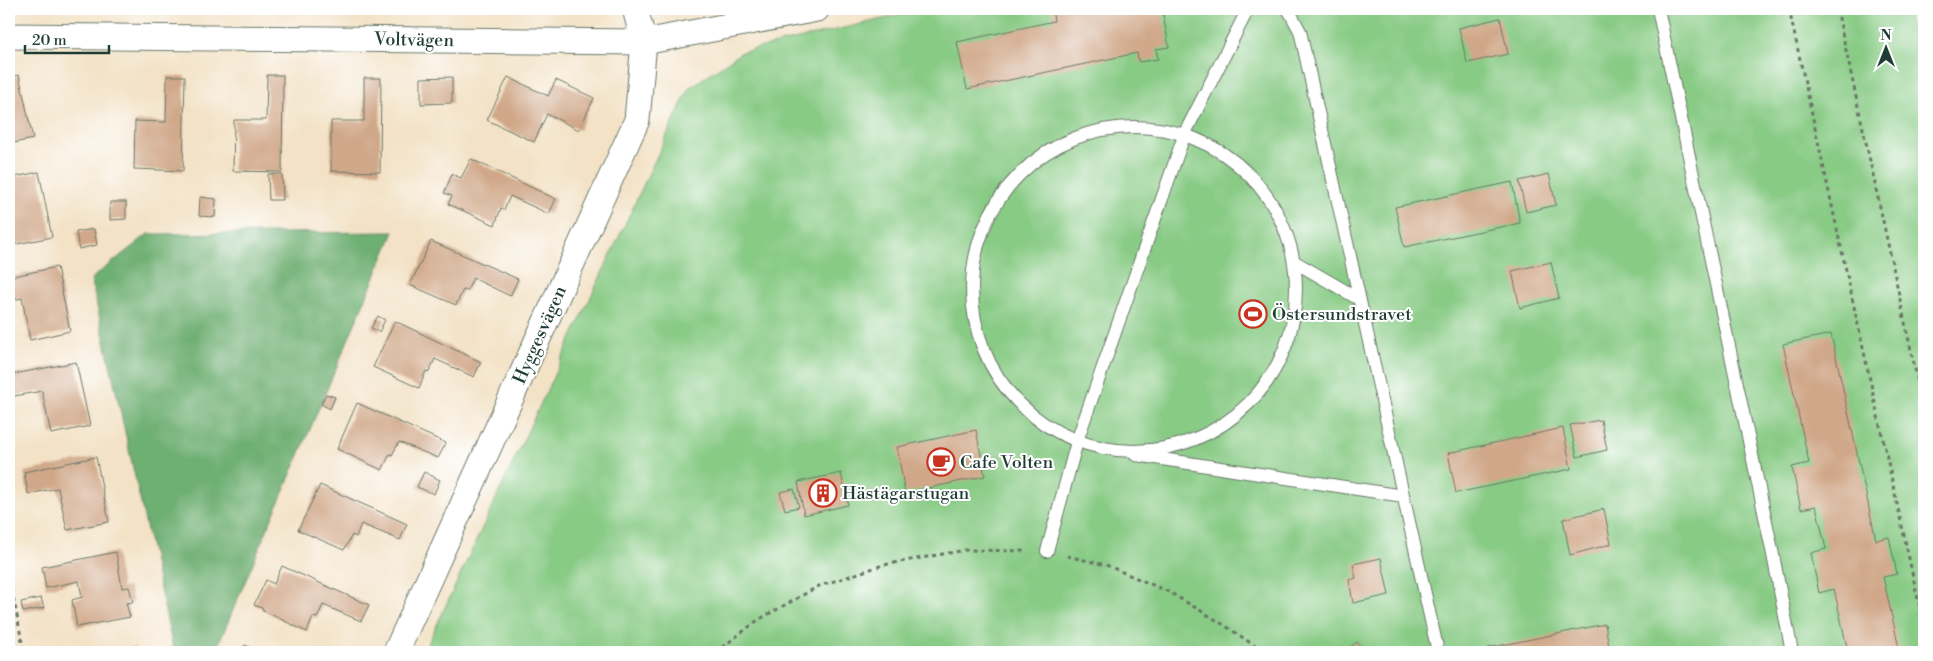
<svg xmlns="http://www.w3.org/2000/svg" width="1933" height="661" font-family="'Libre Bodoni',serif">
  <rect width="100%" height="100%" fill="#fff"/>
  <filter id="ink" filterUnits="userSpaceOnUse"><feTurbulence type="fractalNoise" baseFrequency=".02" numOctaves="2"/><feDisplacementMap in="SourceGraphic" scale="10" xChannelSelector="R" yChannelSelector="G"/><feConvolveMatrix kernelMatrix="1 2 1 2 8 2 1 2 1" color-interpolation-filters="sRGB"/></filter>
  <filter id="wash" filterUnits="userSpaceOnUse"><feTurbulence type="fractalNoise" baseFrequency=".0096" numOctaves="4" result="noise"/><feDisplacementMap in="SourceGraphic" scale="20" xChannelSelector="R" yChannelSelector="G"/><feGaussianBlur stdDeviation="1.12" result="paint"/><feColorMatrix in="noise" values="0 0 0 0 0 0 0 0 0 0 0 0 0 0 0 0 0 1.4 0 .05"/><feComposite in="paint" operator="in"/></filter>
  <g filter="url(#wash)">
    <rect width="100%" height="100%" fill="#f3e2c6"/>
    <polygon fill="#88cb85" stroke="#54845c" points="925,9 1907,9 1924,92 1924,652 424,652 689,88 742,52"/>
    <polygon fill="#6eaf72" stroke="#467653" points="394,232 216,650 174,652 91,279 148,234"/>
    <g id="blocks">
      <g fill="#d0a889">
        <polygon points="1052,9 1098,9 1099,12 1114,9 1162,9 1169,47 1156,49 1158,59 1139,62 1137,53 967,89 957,42 1054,21"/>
        <polygon points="1500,18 1508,54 1467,63 1459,28"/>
        <polygon points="19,75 33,139 9,144 9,77"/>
        <polygon points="267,75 283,75 282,172 233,171 234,120 266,120"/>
        <polygon points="167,76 185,76 183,171 134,169 135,121 166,122"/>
        <polygon points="452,77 452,103 421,104 421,78"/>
        <polygon points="508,77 548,96 556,80 594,98 579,130 547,114 534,142 487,120"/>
        <polygon points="364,78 381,78 380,172 331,171 331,121 364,121"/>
        <polygon points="471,159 556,199 549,214 510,196 504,210 501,208 495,225 448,204 452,196 444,193 452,174 461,178"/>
        <polygon points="39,172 52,237 12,245 9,228 9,178"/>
        <polygon points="268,174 282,174 283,200 269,200"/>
        <polygon points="1549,174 1556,205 1526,212 1519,181"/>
        <polygon points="1512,182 1520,223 1404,247 1395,207"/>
        <polygon points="200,197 216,199 215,217 199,216"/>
        <polygon points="110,202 126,202 126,219 110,220"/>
        <polygon points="94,229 97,245 79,249 76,232"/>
        <polygon points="431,241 518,279 510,296 473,278 467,291 463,290 456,305 410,285"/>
        <polygon points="1551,262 1559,298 1520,308 1512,271"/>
        <polygon points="57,267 70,331 30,340 22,298 9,301 9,277"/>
        <polygon points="378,316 385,320 379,332 371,328"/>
        <polygon points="395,321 481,362 474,377 435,359 429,372 426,371 419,388 373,367"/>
        <polygon points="1831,334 1876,540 1889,537 1897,574 1883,577 1900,652 1848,652 1834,589 1819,593 1811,553 1826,549 1816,506 1801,509 1792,467 1809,463 1783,344"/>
        <polygon points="76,362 90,426 51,434 42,391 9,397 9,375"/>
        <polygon points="326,394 335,397 330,409 321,404"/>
        <polygon points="357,403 446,443 438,458 399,442 392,455 390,454 382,470 337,449"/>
        <polygon points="1601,420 1607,450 1577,457 1570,425"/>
        <polygon points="1563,428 1571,469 1456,493 1448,453"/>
        <polygon points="976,430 985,476 905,493 897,447"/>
        <polygon points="96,457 109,522 67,530 58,488 28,494 24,472"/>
        <polygon points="424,472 440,480 434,494 417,487"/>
        <polygon points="841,473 848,505 804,515 798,482"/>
        <polygon points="320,485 407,524 400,540 361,524 356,537 352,535 344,550 298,530"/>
        <polygon points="794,489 799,507 785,510 780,492"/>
        <polygon points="1604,509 1611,544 1570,555 1563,519"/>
        <polygon points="116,552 122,588 129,587 133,602 126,603 130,617 77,627 72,600 82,597 79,581 46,588 42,567"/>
        <polygon points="1381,558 1389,595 1353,603 1349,580 1356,578 1353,564"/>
        <polygon points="282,566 369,605 361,621 323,605 317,618 313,617 307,632 262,610 262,608 254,605 266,580 274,584"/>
        <polygon points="41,598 44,608 23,612 21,602"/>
        <polygon points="1605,624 1610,652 1489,652 1488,648"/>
        <polygon points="1357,642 1365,652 1343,652"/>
        <polygon points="245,645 261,652 241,652"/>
        <polygon points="135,647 136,652 112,652 112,651"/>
      </g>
    </g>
  </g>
  <g filter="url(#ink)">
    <use href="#blocks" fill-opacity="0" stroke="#697767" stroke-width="1"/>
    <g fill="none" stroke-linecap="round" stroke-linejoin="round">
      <g stroke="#697767" stroke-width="14">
        <g id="lane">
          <polyline points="1288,9 1300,31 1438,652"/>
          <polyline points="1658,9 1772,550 1792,652"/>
          <circle cx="1134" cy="289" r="162"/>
          <polyline points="1295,262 1359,299"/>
          <polyline points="1136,455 1403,496"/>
          <polyline points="1047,551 1078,438 1185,133 1248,9"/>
        </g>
      </g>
      <g stroke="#697767" stroke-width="27">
        <g id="street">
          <polyline points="9,36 644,42 817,9"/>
          <polyline points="396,652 637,120 644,42 635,9"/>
        </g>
      </g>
      <g stroke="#697767" stroke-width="3" stroke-dasharray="4 4" stroke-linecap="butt">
        <polyline points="1789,9 1924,627"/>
        <polyline points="1837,9 1924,410"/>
        <polyline points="1067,556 1106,565 1169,592 1218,621 1264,652"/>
        <polyline points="9,575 24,652"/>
        <polyline points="716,652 758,620 819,586 883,565 965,550 1026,551"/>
      </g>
      <use href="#lane" stroke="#fff" stroke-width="12"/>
      <use href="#street" stroke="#fff" stroke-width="25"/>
    </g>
  </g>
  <defs>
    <g id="stadium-ring" transform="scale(1.4375)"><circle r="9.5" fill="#fff" stroke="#c8321e" stroke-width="1.5"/><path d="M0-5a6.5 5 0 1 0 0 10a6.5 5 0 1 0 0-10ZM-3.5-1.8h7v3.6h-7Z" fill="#c8321e"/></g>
    <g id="cafe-ring" transform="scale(1.4375)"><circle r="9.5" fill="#fff" stroke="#c8321e" stroke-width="1.5"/><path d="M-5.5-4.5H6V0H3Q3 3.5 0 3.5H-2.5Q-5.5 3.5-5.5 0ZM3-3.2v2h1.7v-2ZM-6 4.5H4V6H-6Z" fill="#c8321e"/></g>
    <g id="building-ring" transform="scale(1.4375)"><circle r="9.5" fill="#fff" stroke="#c8321e" stroke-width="1.5"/><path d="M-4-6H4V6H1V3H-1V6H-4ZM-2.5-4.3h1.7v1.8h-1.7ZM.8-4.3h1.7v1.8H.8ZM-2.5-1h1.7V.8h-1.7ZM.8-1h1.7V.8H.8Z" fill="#c8321e"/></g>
  </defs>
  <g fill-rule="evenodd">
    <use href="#stadium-ring" x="1253" y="314"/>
    <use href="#cafe-ring" x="941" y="462"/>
    <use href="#building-ring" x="823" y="493"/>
  </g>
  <g text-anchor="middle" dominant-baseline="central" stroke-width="4" stroke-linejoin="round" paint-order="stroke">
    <g font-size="18" fill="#1f3d34" stroke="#fff">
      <text transform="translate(414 40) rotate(1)">Voltvägen</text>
      <text transform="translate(540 335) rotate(-66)">Hyggesvägen</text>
    </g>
    <g font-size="18" fill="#1f3d34" stroke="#fff" text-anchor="start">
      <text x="1272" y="314">Östersundstravet</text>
      <text x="960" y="462">Cafe Volten</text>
      <text x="842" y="493">Hästägarstugan</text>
    </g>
  </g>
  <rect width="1933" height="661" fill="none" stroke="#fff" stroke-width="30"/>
  <g transform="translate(1886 48)" stroke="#ffffff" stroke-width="4" paint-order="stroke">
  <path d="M0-4L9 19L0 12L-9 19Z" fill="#1f3d34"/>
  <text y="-8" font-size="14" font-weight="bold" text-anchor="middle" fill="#1f3d34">N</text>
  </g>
  <path d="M25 45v8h84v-8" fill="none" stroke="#1f3d34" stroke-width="2.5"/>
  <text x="32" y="45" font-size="15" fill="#1f3d34" stroke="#ffffff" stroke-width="4" paint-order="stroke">20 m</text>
</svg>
